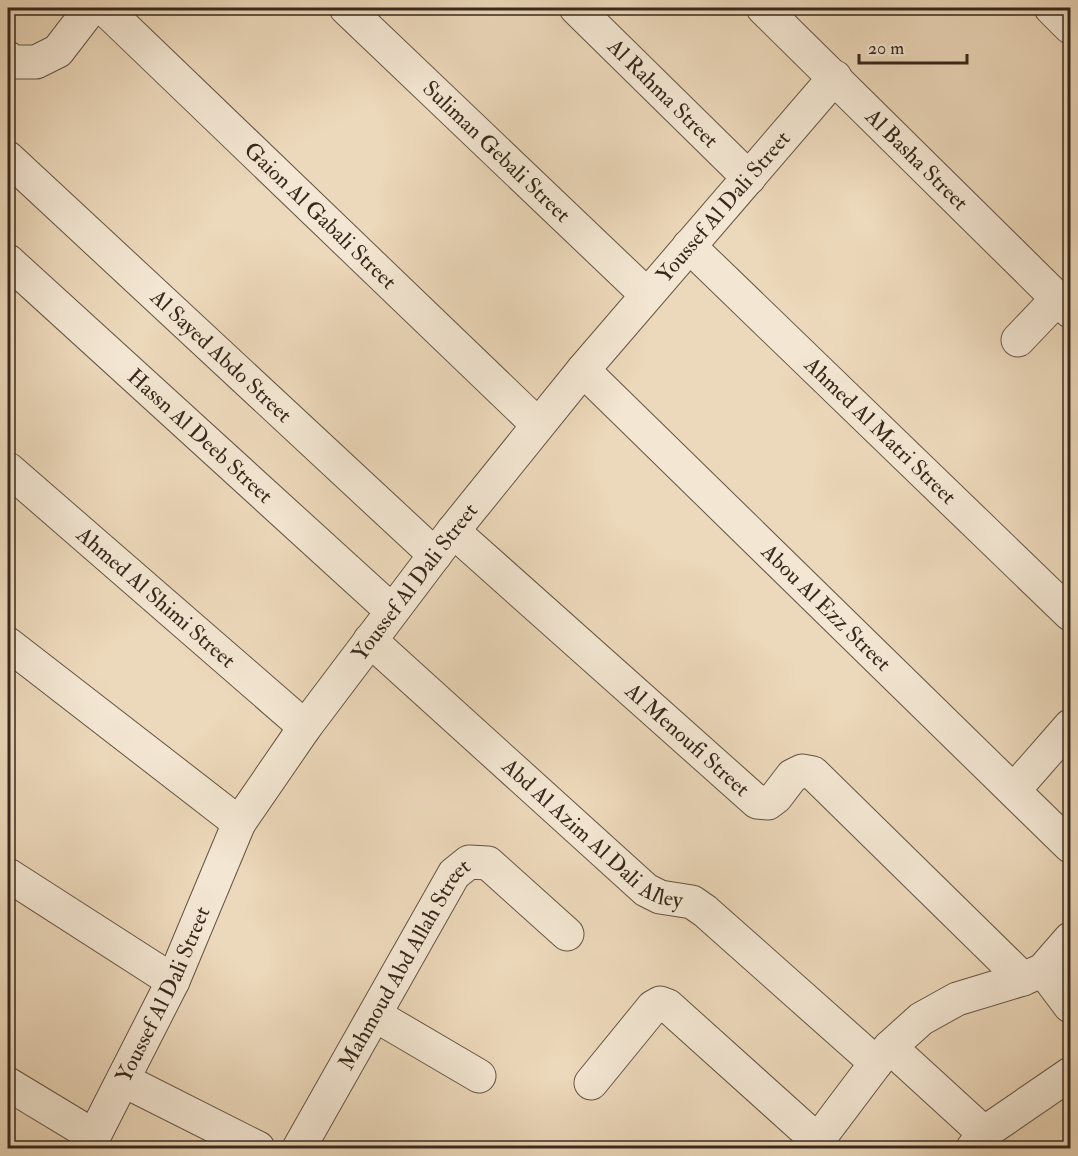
<svg xmlns="http://www.w3.org/2000/svg" width="1078" height="1156" font-family="'IM FELL Double Pica',serif">
  <rect width="100%" height="100%" fill="#ecd8ba"/>
  <filter id="stains"><feTurbulence type="fractalNoise" baseFrequency=".00333" numOctaves="4"/><feColorMatrix values="0 0 0 0 .2 0 0 0 0 .09 0 0 0 0 .02 0 0 0 .5 -.17"/></filter>
  <radialGradient id="worn" r=".72"><stop offset=".6" stop-color="#630" stop-opacity="0"/><stop offset="1" stop-color="#630" stop-opacity=".3"/></radialGradient>
  <g fill="none" stroke-linecap="round" stroke-linejoin="round">
    <g stroke="#645444" stroke-width="35">
      <g id="minor">
        <path id="s1" d="M 104,8 L 538,425"/>
        <path id="s2" d="M 346,8 L 647,295"/>
        <path id="s3" d="M 576,8 L 749,178"/>
        <path id="s4" d="M 763,8 L 1070,311"/>
        <polyline points="1051,8 1070,27"/>
        <polyline points="8,58 12,62 36,62 58,51 91,8"/>
        <path id="s5" d="M 8,158 L 435,555"/>
        <path id="s6" d="M 689,246 L 1070,614"/>
        <path id="s7" d="M 8,261 L 392,611"/>
        <polyline points="1018,340 1058,298"/>
        <path id="s8" d="M 583,370 L 1070,846"/>
        <path id="s9" d="M 8,469 L 305,727"/>
        <path id="s10" d="M 453,531 L 757,802 L 768,803 L 776,797 L 792,776 L 802,771 L 813,773 L 1023,979"/>
        <path id="s11" d="M 370,640 L 646,890 L 660,897 L 692,902 L 705,911 L 876,1063"/>
        <polyline points="8,644 239,823"/>
        <polyline points="1014,790 1070,726"/>
        <polyline points="8,875 173,981"/>
        <polyline points="1043,970 1070,1006"/>
        <polyline points="375,1015 479,1076"/>
        <polyline points="890,1047 984,1133"/>
        <polyline points="123,1080 258,1148"/>
        <polyline points="591,1083 653,1007 660,1003 668,1006 818,1141"/>
        <polyline points="8,1084 94,1136"/>
        <path id="s12" d="M 88,1148 L 173,981 L 239,823 L 305,727 L 453,531 L 583,370 L 835,77"/>
        <path id="s13" d="M 299,1148 L 454,874 L 469,862 L 488,863 L 567,934"/>
        <polyline points="812,1148 876,1063 890,1047 921,1019 957,999 1023,979 1043,970 1070,939"/>
        <polyline points="973,1148 984,1133 1070,1074"/>
      </g>
    </g>
    <use href="#minor" stroke="#f3e6d2" stroke-width="33"/>
  </g>
  <g text-anchor="middle" dominant-baseline="central" stroke-width="4.5" stroke-linejoin="round" paint-order="stroke">
    <g font-size="22" fill="#37281c" stroke="#f3e6d2">
      <text stroke="none"><textPath href="#s3" startOffset="122">Al Rahma Street</textPath></text>
      <text stroke="none"><textPath href="#s2" startOffset="208">Suliman Gebali Street</textPath></text>
      <text stroke="none"><textPath href="#s4" startOffset="216">Al Basha Street</textPath></text>
      <text stroke="none"><textPath href="#s12" startOffset="1143">Youssef Al Dali Street</textPath></text>
      <text stroke="none"><textPath href="#s1" startOffset="300">Gaion Al Gabali Street</textPath></text>
      <text stroke="none"><textPath href="#s5" startOffset="291">Al Sayed Abdo Street</textPath></text>
      <text stroke="none"><textPath href="#s6" startOffset="266">Ahmed Al Matri Street</textPath></text>
      <text stroke="none"><textPath href="#s7" startOffset="260">Hassn Al Deeb Street</textPath></text>
      <text stroke="none"><textPath href="#s12" startOffset="657">Youssef Al Dali Street</textPath></text>
      <text stroke="none"><textPath href="#s9" startOffset="196">Ahmed Al Shimi Street</textPath></text>
      <text stroke="none"><textPath href="#s8" startOffset="340">Abou Al Ezz Street</textPath></text>
      <text stroke="none"><textPath href="#s10" startOffset="314">Al Menoufi Street</textPath></text>
      <text stroke="none"><textPath href="#s11" startOffset="297">Abd Al Azim Al Dali Alley</textPath></text>
      <text stroke="none"><textPath href="#s13" startOffset="212">Mahmoud Abd Allah Street</textPath></text>
      <text stroke="none"><textPath href="#s12" startOffset="171">Youssef Al Dali Street</textPath></text>
    </g>
  </g>
  <rect width="1078" height="1156" fill="none" stroke="#ecd8ba" stroke-width="30"/>
  <rect x="9" y="9" width="1060" height="1138" fill="none" stroke="#37281c" stroke-width="3"/>
  <rect x="15" y="15" width="1048" height="1126" fill="none" stroke="#37281c" stroke-width="1.5"/>
  <path d="M859 54v9h108v-9" fill="none" stroke="#37281c" stroke-width="3"/>
  <text x="868" y="54" font-size="18" fill="#37281c" stroke="#f3e6d2" stroke-width="4.5" paint-order="stroke">20 m</text>
  <rect width="100%" height="100%" filter="url(#stains)"/>
  <rect width="100%" height="100%" fill="url(#worn)"/>
</svg>
